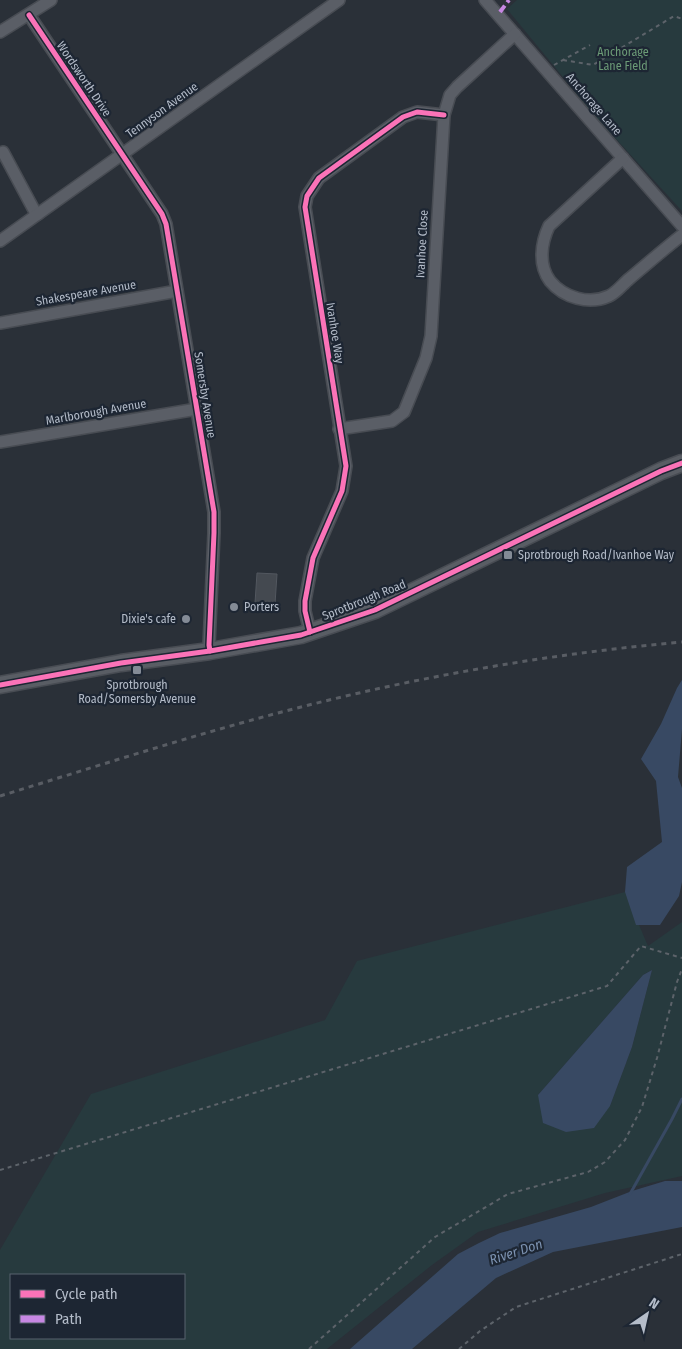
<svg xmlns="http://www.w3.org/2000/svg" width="682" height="1349" font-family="'Fira Sans Condensed',sans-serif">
  <rect width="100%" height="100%" fill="#2a3038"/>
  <g fill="#273a3e" fill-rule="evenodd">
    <polygon points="517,0 682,0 682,211 595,116 507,9"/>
    <path d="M 625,892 L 648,946 L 682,922 L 682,1176 L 605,1193 L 478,1232 L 432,1265 L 327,1349 L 0,1349 L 0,1250 L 91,1094 L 325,1020 L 357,961 ZM 652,970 L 632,1047 L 610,1106 L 538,1095 L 643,975 ZM 11,1275 L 184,1275 L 184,1338 L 11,1338 Z"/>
  </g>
  <g fill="#384963">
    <polygon points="682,680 682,729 678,777 682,788 682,882 679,896 660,925 636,925 625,892 627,867 662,842 656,781 641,759 661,724 677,688"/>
    <polygon points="652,970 632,1047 610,1106 594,1128 566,1132 543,1123 538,1095 643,975"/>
    <polygon points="665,1181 682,1181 682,1227 553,1252 496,1278 412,1349 350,1349 458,1254 479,1243 500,1233 591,1207 632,1191"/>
  </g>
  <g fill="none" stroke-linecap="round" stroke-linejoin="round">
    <polyline stroke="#384963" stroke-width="3" points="630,1194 672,1119 682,1099"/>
  </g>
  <polygon fill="#444950" stroke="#52575f" points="257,573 277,574 275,604 255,603"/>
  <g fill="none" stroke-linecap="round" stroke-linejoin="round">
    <g stroke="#484c53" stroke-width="14">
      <g id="street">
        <polyline points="485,0 682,226"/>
        <polyline points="29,15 162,214 166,224 214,512 214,533 209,645 210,651"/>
        <polyline points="0,32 51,0"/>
        <polyline points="3,152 34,210 38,214"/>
        <path d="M 623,158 L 549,226 C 541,243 538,265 550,281 C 564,298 589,305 609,296 C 616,293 623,284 629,279 C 647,264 664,249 682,235"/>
        <polyline points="0,241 339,0"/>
        <polyline points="0,323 177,291"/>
        <polyline points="339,429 392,421 404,412 426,358 431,336 444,115 450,95 457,87 515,34"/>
        <polyline points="0,442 197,409"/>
        <polyline points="310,632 305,611 305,601 313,558 342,491 346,466 305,207 307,196 319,178 403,117 417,112 444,115"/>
      </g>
    </g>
    <g stroke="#484c53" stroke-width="19">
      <polyline id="secondary" points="0,685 121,663 210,651 301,635 375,610 661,471 682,463"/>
    </g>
    <g stroke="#5d636a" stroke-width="2" stroke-dasharray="4 4" stroke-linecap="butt">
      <polyline points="563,60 593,65 674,16 682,19"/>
      <polyline points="554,65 590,45"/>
      <polyline points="0,1170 607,986 641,946 682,958"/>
      <polyline points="309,1349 435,1237 508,1194 588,1172 605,1162 625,1140 642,1107 657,1058 677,982 682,969"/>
      <polyline points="459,1349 480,1331 516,1307 682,1254"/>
    </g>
    <use href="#street" stroke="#5a5e66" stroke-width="11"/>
    <use href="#secondary" stroke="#595d64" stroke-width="16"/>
    <path stroke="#595d64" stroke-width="3" stroke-dasharray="5 5" stroke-linecap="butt" d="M 0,796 C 101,765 202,732 305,706 C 427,675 557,653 682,642"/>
    <polyline stroke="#c787e3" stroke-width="4" stroke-dasharray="8 4" stroke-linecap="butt" points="500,12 509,0"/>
    <g stroke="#1d2633" stroke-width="8">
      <g id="cycleway">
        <polyline points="29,15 162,214 166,224 214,512 214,533 209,645 210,651"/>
        <polyline points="310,632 305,611 305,601 313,558 342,491 346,466 305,207 307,196 319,178 403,117 417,112 444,115"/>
        <polyline points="0,685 121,663 210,651 301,635 375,610 661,471 682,463"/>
      </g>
    </g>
    <use href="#cycleway" stroke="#fb73b8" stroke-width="5"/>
  </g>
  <g fill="#848b96" stroke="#1d2633" stroke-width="2">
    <rect x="503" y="550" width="10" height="10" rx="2.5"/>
    <circle cx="234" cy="607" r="5"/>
    <circle cx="186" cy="619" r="5"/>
    <rect x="132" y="665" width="10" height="10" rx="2.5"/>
  </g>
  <g text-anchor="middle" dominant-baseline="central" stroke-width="4.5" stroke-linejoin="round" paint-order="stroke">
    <g font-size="12" fill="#6b9a76" stroke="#1d2633">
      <text x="623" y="52">Anchorage<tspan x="623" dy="14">Lane Field</tspan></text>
    </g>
    <g font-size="12" fill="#b4bcc9" stroke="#1d2633">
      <text transform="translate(84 79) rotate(56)">Wordsworth Drive</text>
      <text transform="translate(594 104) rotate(49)">Anchorage Lane</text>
      <text transform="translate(162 110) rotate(-36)">Tennyson Avenue</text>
      <text transform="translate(422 244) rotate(-87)">Ivanhoe Close</text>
      <text transform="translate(86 293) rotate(-10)">Shakespeare Avenue</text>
      <text transform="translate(335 333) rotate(81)">Ivanhoe Way</text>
      <text transform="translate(205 395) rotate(81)">Somersby Avenue</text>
      <text transform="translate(96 412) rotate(-10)">Marlborough Avenue</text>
      <text transform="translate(364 600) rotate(-22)">Sprotbrough Road</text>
    </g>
    <g font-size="12" fill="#b4bcc9" stroke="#1d2633" text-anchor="start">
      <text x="518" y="555">Sprotbrough Road/Ivanhoe Way</text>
      <text x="244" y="607">Porters</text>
      <text x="176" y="619" text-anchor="end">Dixie's cafe</text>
      <text x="137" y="685" text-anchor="middle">Sprotbrough<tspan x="137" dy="14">Road/Somersby Avenue</tspan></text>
    </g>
    <g font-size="14" font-style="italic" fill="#7c92b1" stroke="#1d2633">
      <text transform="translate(516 1252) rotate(-18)">River Don</text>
    </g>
  </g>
  <rect x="10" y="1274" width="175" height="65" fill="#1d2633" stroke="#59626f"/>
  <rect x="20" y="1290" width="25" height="8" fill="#fb73b8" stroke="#59626f"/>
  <text x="55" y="1299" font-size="15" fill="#b4bcc9">Cycle path</text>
  <rect x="20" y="1315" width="25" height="8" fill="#c787e3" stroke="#59626f"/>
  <text x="55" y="1324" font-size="15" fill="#b4bcc9">Path</text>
  <g transform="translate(647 1314) rotate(34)" stroke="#1d2633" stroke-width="4" paint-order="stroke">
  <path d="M0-4L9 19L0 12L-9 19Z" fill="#b4bcc9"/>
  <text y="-8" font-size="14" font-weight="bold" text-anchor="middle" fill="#b4bcc9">N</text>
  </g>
</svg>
